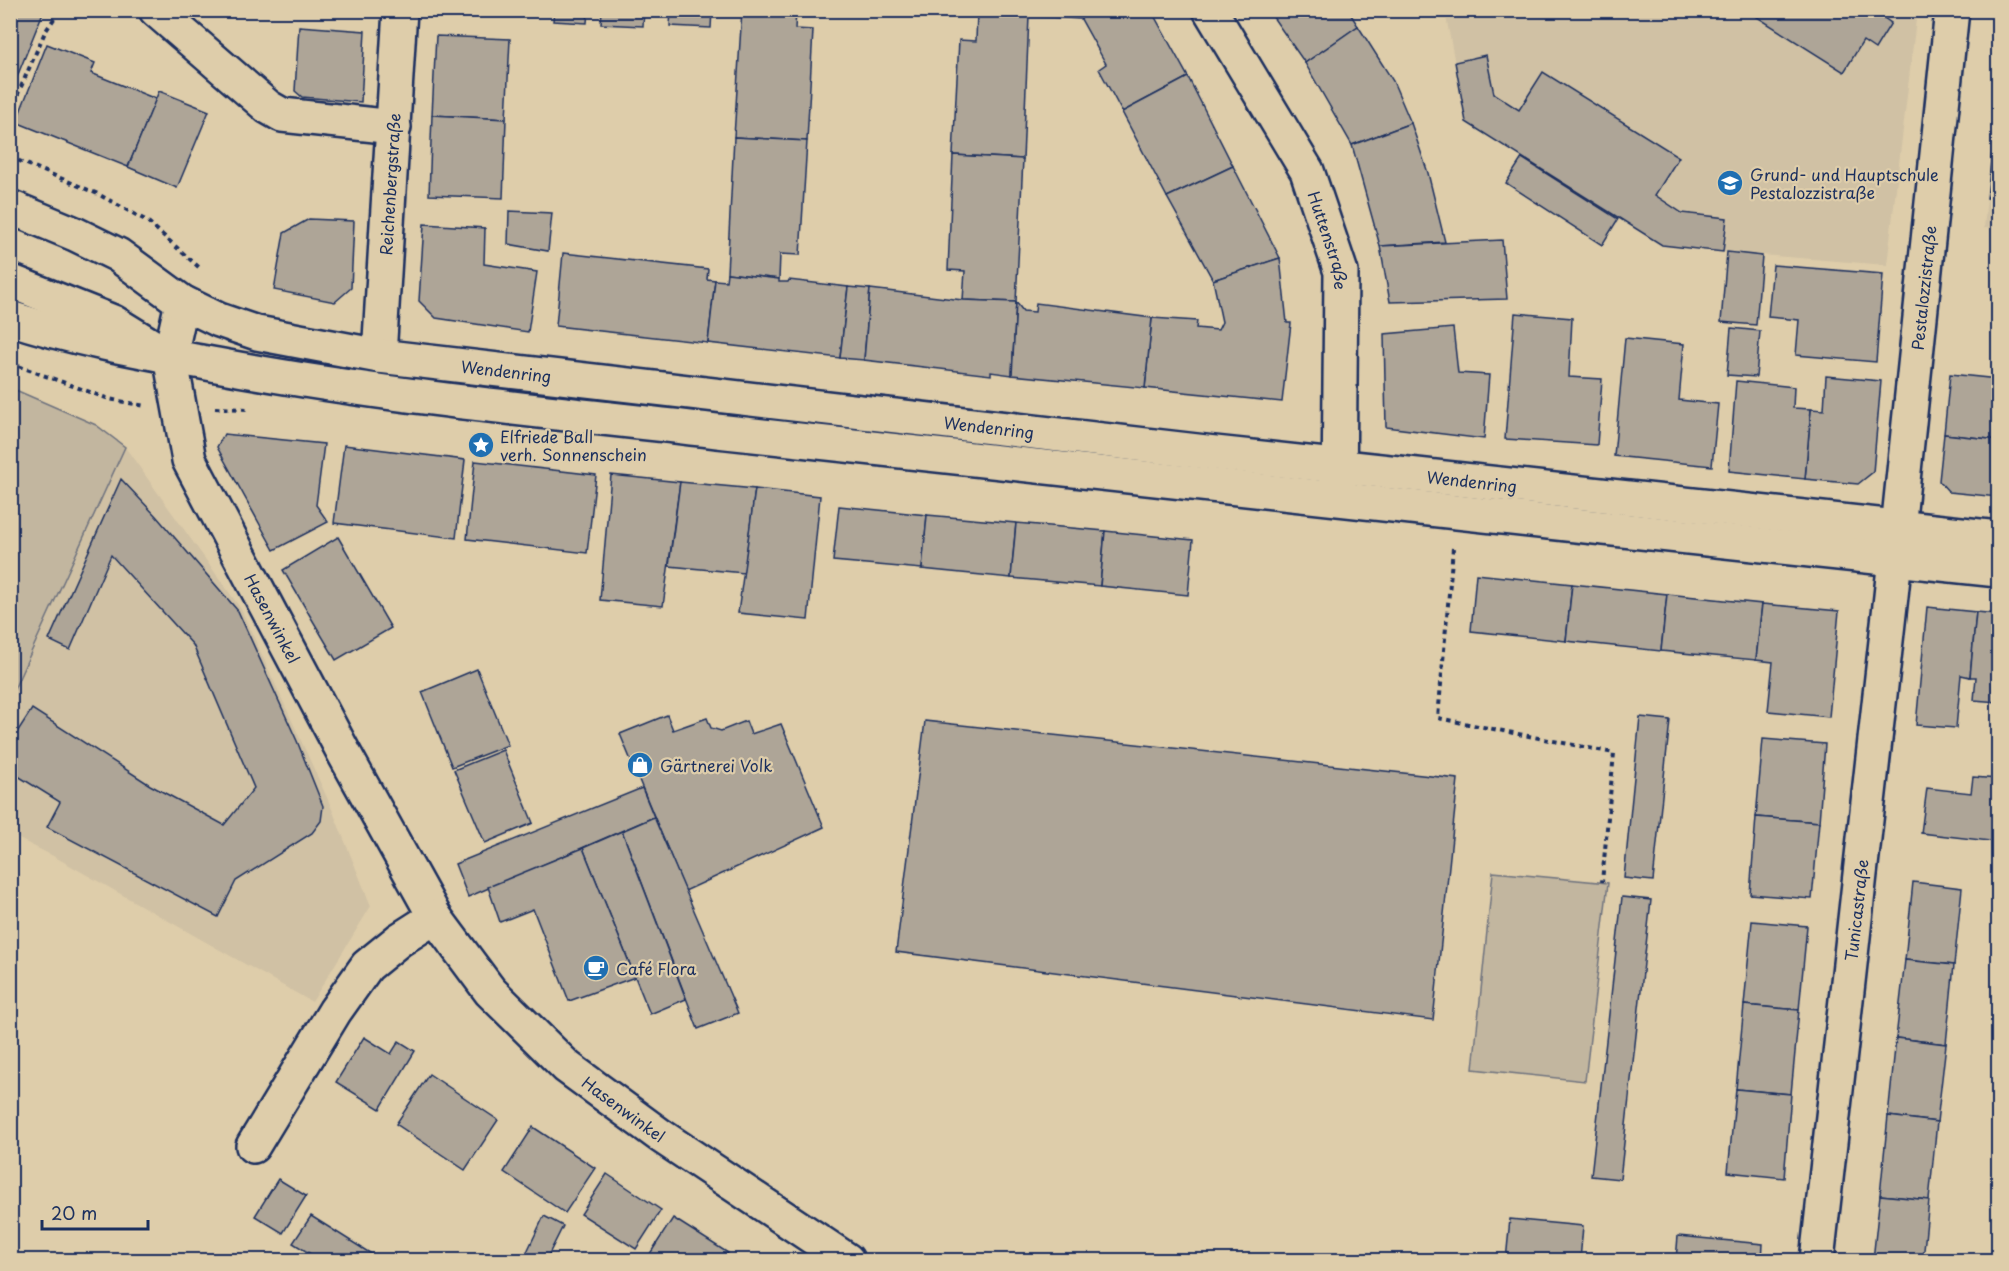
<svg xmlns="http://www.w3.org/2000/svg" width="2009" height="1271" font-family="'Playpen Sans',sans-serif">
  <rect width="100%" height="100%" fill="#decdaa"/>
  <filter id="ink" filterUnits="userSpaceOnUse"><feTurbulence type="fractalNoise" baseFrequency=".0167" numOctaves="2"/><feDisplacementMap in="SourceGraphic" scale="12" xChannelSelector="R" yChannelSelector="G"/><feConvolveMatrix kernelMatrix="1 2 1 2 8 2 1 2 1" color-interpolation-filters="sRGB"/></filter>
  <g filter="url(#ink)">
    <g fill="#d0c1a4">
      <polygon points="1445,11 1917,11 1887,265 1723,252 1466,122"/>
      <polygon points="1998,83 1998,229 1984,228"/>
      <polygon points="125,447 241,609 329,802 371,906 312,1002 55,857 11,835 11,696"/>
    </g>
    <g fill="#c2b69f" stroke="#6e727e" stroke-width="1.5">
      <polygon points="11,388 96,425 125,447 11,696"/>
      <polygon points="1493,872 1608,883 1585,1081 1473,1069"/>
    </g>
    <g fill="#aea597" stroke="#1b2f5e" stroke-width="1.5">
      <polygon points="10,10 44,10 10,94"/>
      <polygon points="436,10 507,10 507,16 436,13"/>
      <polygon points="554,10 588,10 587,23 553,21"/>
      <polygon points="602,10 644,10 643,26 601,24"/>
      <polygon points="671,10 712,10 711,28 670,26"/>
      <polygon points="742,10 796,10 795,29 813,30 807,141 734,137"/>
      <polygon points="925,10 1082,10 1081,19 971,12 971,16 925,13"/>
      <polygon points="1082,10 1151,10 1188,77 1122,112 1099,69 1106,64 1081,19"/>
      <polygon points="1268,10 1348,10 1358,26 1305,63"/>
      <polygon points="1746,10 1883,10 1880,15 1891,23 1875,49 1863,41 1844,72"/>
      <polygon points="977,12 1029,16 1023,159 953,155 959,40 976,41"/>
      <polygon points="299,26 365,31 361,102 302,97 295,91"/>
      <polygon points="1358,26 1393,81 1411,123 1352,145 1305,63"/>
      <polygon points="436,36 510,39 506,119 432,115"/>
      <polygon points="47,44 95,63 91,73 156,99 128,167 16,122"/>
      <polygon points="1486,55 1494,94 1519,110 1543,72 1679,157 1655,195 1682,213 1727,218 1723,252 1662,245 1466,122 1455,62"/>
      <polygon points="1188,77 1233,166 1167,197 1122,112"/>
      <polygon points="159,91 209,111 177,188 128,167"/>
      <polygon points="432,115 506,119 503,198 429,195"/>
      <polygon points="1411,123 1428,173 1445,242 1380,246 1352,145"/>
      <polygon points="734,137 807,141 800,255 780,254 779,279 727,273"/>
      <polygon points="1993,142 1998,143 1998,199 1987,198"/>
      <polygon points="953,155 1023,159 1016,302 963,300 965,271 948,270"/>
      <polygon points="1522,158 1618,219 1602,245 1506,183"/>
      <polygon points="1233,166 1280,258 1213,280 1167,197"/>
      <polygon points="509,211 552,213 548,251 508,244"/>
      <polygon points="309,219 354,221 351,288 335,302 274,290 284,233"/>
      <polygon points="424,224 485,228 484,264 537,272 528,332 436,318 419,301"/>
      <polygon points="1502,240 1507,299 1390,302 1380,246"/>
      <polygon points="1727,252 1762,256 1756,325 1721,322"/>
      <polygon points="563,253 708,269 707,279 715,280 708,343 556,326"/>
      <polygon points="1280,258 1287,323 1291,323 1282,402 1145,388 1152,318 1197,321 1196,328 1218,330 1222,322 1213,280"/>
      <polygon points="1773,265 1883,274 1876,362 1796,355 1799,320 1768,317"/>
      <polygon points="727,273 779,279 779,282 788,282 789,280 848,287 840,358 708,343 715,280 726,281"/>
      <polygon points="848,287 870,289 864,360 840,358"/>
      <polygon points="870,289 963,300 1016,302 1012,375 991,372 991,375 864,360"/>
      <polygon points="1016,302 1023,311 1035,312 1036,303 1152,318 1145,388 1012,375"/>
      <polygon points="1515,313 1572,318 1569,377 1602,379 1597,445 1505,439"/>
      <polygon points="1453,328 1458,373 1489,375 1484,439 1386,427 1384,334"/>
      <polygon points="1731,328 1760,331 1756,377 1727,375"/>
      <polygon points="1625,338 1684,344 1679,400 1718,404 1712,466 1614,456"/>
      <polygon points="1950,374 1998,379 1998,440 1944,434"/>
      <polygon points="1826,376 1881,381 1873,472 1858,484 1805,479 1811,409 1824,410"/>
      <polygon points="1736,381 1794,387 1793,408 1811,409 1805,479 1729,471"/>
      <polygon points="224,434 324,444 316,505 328,522 274,550 217,447"/>
      <polygon points="1944,434 1998,440 1998,497 1949,492 1939,481"/>
      <polygon points="344,445 465,460 456,538 334,523"/>
      <polygon points="475,461 596,475 587,553 467,539"/>
      <polygon points="611,475 680,482 663,606 600,600"/>
      <polygon points="121,479 156,516 238,611 297,741 323,806 321,821 312,833 236,881 218,917 47,827 60,802 10,771 10,743 32,709 150,785 224,825 254,788 193,645 111,555 70,650 49,640"/>
      <polygon points="680,482 755,489 744,573 669,566"/>
      <polygon points="755,489 820,496 808,620 738,613"/>
      <polygon points="839,506 927,515 922,569 833,561"/>
      <polygon points="927,515 1016,523 1011,578 922,569"/>
      <polygon points="1016,523 1105,531 1100,586 1011,578"/>
      <polygon points="1105,531 1193,540 1188,595 1100,586"/>
      <polygon points="338,537 391,628 336,660 283,570"/>
      <polygon points="1476,574 1572,584 1566,641 1471,631"/>
      <polygon points="1572,584 1667,594 1661,651 1566,641"/>
      <polygon points="1667,594 1762,604 1756,660 1661,651"/>
      <polygon points="1762,604 1839,611 1829,717 1768,711 1773,662 1756,660"/>
      <polygon points="1927,607 1976,612 1970,677 1961,675 1956,728 1916,725"/>
      <polygon points="1976,612 1998,614 1998,702 1974,700 1976,677 1970,677"/>
      <polygon points="477,669 508,745 452,767 422,692"/>
      <polygon points="667,715 673,730 707,718 711,728 721,731 746,721 751,734 781,724 824,827 685,891 620,734"/>
      <polygon points="1640,717 1670,720 1653,881 1624,878"/>
      <polygon points="925,721 1458,779 1433,1020 896,952"/>
      <polygon points="1763,739 1825,744 1819,822 1756,817"/>
      <polygon points="503,750 533,823 485,843 454,770"/>
      <polygon points="1973,777 1998,779 1998,842 1921,833 1927,788 1971,793"/>
      <polygon points="642,788 654,817 468,897 455,864"/>
      <polygon points="654,817 738,1013 698,1029 622,831"/>
      <polygon points="1756,817 1819,822 1812,899 1750,894"/>
      <polygon points="622,831 686,999 650,1014 583,848"/>
      <polygon points="583,848 635,977 569,1001 533,909 500,922 488,887"/>
      <polygon points="1913,882 1962,888 1954,965 1905,960"/>
      <polygon points="1622,897 1651,900 1620,1179 1591,1176"/>
      <polygon points="1752,921 1807,926 1799,1010 1744,1005"/>
      <polygon points="1905,960 1954,965 1946,1044 1896,1038"/>
      <polygon points="1744,1005 1799,1010 1791,1094 1736,1089"/>
      <polygon points="364,1037 391,1054 399,1041 415,1051 380,1109 336,1082"/>
      <polygon points="1896,1038 1946,1044 1937,1122 1888,1116"/>
      <polygon points="429,1074 498,1120 465,1170 396,1124"/>
      <polygon points="1736,1089 1791,1094 1784,1178 1728,1172"/>
      <polygon points="1888,1116 1937,1122 1929,1200 1880,1195"/>
      <polygon points="533,1127 595,1168 565,1213 504,1172"/>
      <polygon points="607,1174 661,1210 636,1249 581,1214"/>
      <polygon points="278,1179 306,1196 283,1233 255,1216"/>
      <polygon points="1880,1195 1929,1200 1923,1260 1873,1260"/>
      <polygon points="311,1216 381,1260 320,1260 293,1243"/>
      <polygon points="544,1216 563,1226 546,1260 529,1260 524,1258"/>
      <polygon points="673,1218 728,1253 723,1260 646,1260"/>
      <polygon points="1510,1219 1583,1226 1580,1260 1506,1260"/>
      <polygon points="1678,1236 1763,1244 1762,1260 1676,1260"/>
    </g>
    <g fill="none" stroke-linecap="round" stroke-linejoin="round">
      <g stroke="#1b2f5e" stroke-width="38">
        <g id="minor">
          <polyline points="156,10 268,107 282,115 394,127"/>
          <path id="s1" d="M 1210,10 L 1307,171 L 1341,272 L 1339,495"/>
          <polyline points="10,281 113,322 168,356"/>
          <path id="s2" d="M 182,302 L 170,356 L 189,460 L 345,755 L 435,917 L 490,991 L 567,1067 L 661,1136 L 847,1260"/>
          <path id="s3" d="M 379,356 L 400,10"/>
          <polyline points="253,1146 335,1011 367,966 399,940 435,917"/>
          <path id="s4" d="M 1817,1260 L 1891,596 L 1952,10"/>
        </g>
      </g>
      <g stroke="#1b2f5e" stroke-width="38">
        <g id="major">
          <path id="s5" d="M 10,207 L 75,234 L 118,255 L 182,302 L 219,320 L 257,333 L 379,356 L 1206,452 L 1998,538"/>
          <path d="M 10,318 C 77,340 148,352 217,365 C 385,397 556,412 726,432 C 1150,482 1574,524 1998,570"/>
        </g>
      </g>
      <g stroke="#1b2f5e" stroke-width="4" stroke-dasharray="4.5 4.5" stroke-linecap="butt">
        <polyline points="10,112 45,32 60,10"/>
        <polyline points="10,157 98,194 147,221 201,269"/>
        <polyline points="10,363 109,399 145,406"/>
        <polyline points="215,408 250,409"/>
        <polyline points="1453,548 1438,718 1614,753 1602,882"/>
      </g>
      <use href="#minor" stroke="#decdaa" stroke-width="33"/>
      <use href="#major" stroke="#decdaa" stroke-width="33"/>
    </g>
  </g>
  <defs>
    <g id="school-disc" transform="scale(1.35)"><circle r="9.5" fill="#1f6fb2" stroke="#decdaa"/><path d="M0-5L7-2L0 1L-7-2ZM-4 1L0 2.5L4 1V4Q0 6-4 4Z" fill="#fff"/></g>
    <g id="sight-disc" transform="scale(1.35)"><circle r="9.5" fill="#1f6fb2" stroke="#decdaa"/><path d="M0-6L1.8-2.2L6-1.7L2.9 1.2L3.7 5.4L0 3.3L-3.7 5.4L-2.9 1.2L-6-1.7L-1.8-2.2Z" fill="#fff"/></g>
    <g id="shop-disc" transform="scale(1.35)"><circle r="9.5" fill="#1f6fb2" stroke="#decdaa"/><path d="M-5-2.5h2.3a2.7 3.5 0 0 1 5.4 0H5L5.5 6h-11ZM-1.5-2.5h3a1.5 2.3 0 0 0-3 0Z" fill="#fff"/></g>
    <g id="cafe-disc" transform="scale(1.35)"><circle r="9.5" fill="#1f6fb2" stroke="#decdaa"/><path d="M-5.5-4.5H6V0H3Q3 3.5 0 3.5H-2.5Q-5.5 3.5-5.5 0ZM3-3.2v2h1.7v-2ZM-6 4.5H4V6H-6Z" fill="#fff"/></g>
  </defs>
  <g fill-rule="evenodd">
    <use href="#school-disc" x="1730" y="183"/>
    <use href="#sight-disc" x="481" y="445"/>
    <use href="#shop-disc" x="640" y="765"/>
    <use href="#cafe-disc" x="596" y="968"/>
  </g>
  <g text-anchor="middle" dominant-baseline="central" stroke-width="4.5" stroke-linejoin="round" paint-order="stroke">
    <g font-size="16" fill="#1b2f5e" stroke="#decdaa" text-anchor="start">
      <text x="1750" y="174">Grund- und Hauptschule<tspan x="1750" dy="18">Pestalozzistraße</tspan></text>
      <text x="500" y="436">Elfriede Ball<tspan x="500" dy="18">verh. Sonnenschein</tspan></text>
      <text x="660" y="765">Gärtnerei Volk</text>
      <text x="616" y="968">Café Flora</text>
    </g>
    <g font-size="16" fill="#1b2f5e" stroke="#decdaa">
      <text stroke="none"><textPath href="#s3" startOffset="172">Reichenbergstraße</textPath></text>
      <text stroke="none"><textPath href="#s1" startOffset="261">Huttenstraße</textPath></text>
      <text stroke="none"><textPath href="#s4" startOffset="978">Pestalozzistraße</textPath></text>
      <text stroke="none"><textPath href="#s5" startOffset="531">Wendenring</textPath></text>
      <text stroke="none"><textPath href="#s5" startOffset="1017">Wendenring</textPath></text>
      <text stroke="none"><textPath href="#s5" startOffset="1503">Wendenring</textPath></text>
      <text stroke="none"><textPath href="#s2" startOffset="340">Hasenwinkel</textPath></text>
      <text stroke="none"><textPath href="#s4" startOffset="352">Tunicastraße</textPath></text>
      <text stroke="none"><textPath href="#s2" startOffset="951">Hasenwinkel</textPath></text>
    </g>
  </g>
  <rect width="2009" height="1271" fill="none" stroke="#decdaa" stroke-width="36"/>
  <rect x="18" y="18" width="1973" height="1235" fill="none" stroke="#1b2f5e" stroke-width="2" filter="url(#ink)"/>
  <path d="M42 1220v9h106v-9" fill="none" stroke="#1b2f5e" stroke-width="3"/>
  <text x="51" y="1220" font-size="18" fill="#1b2f5e" stroke="#decdaa" stroke-width="4.5" paint-order="stroke">20 m</text>
</svg>
